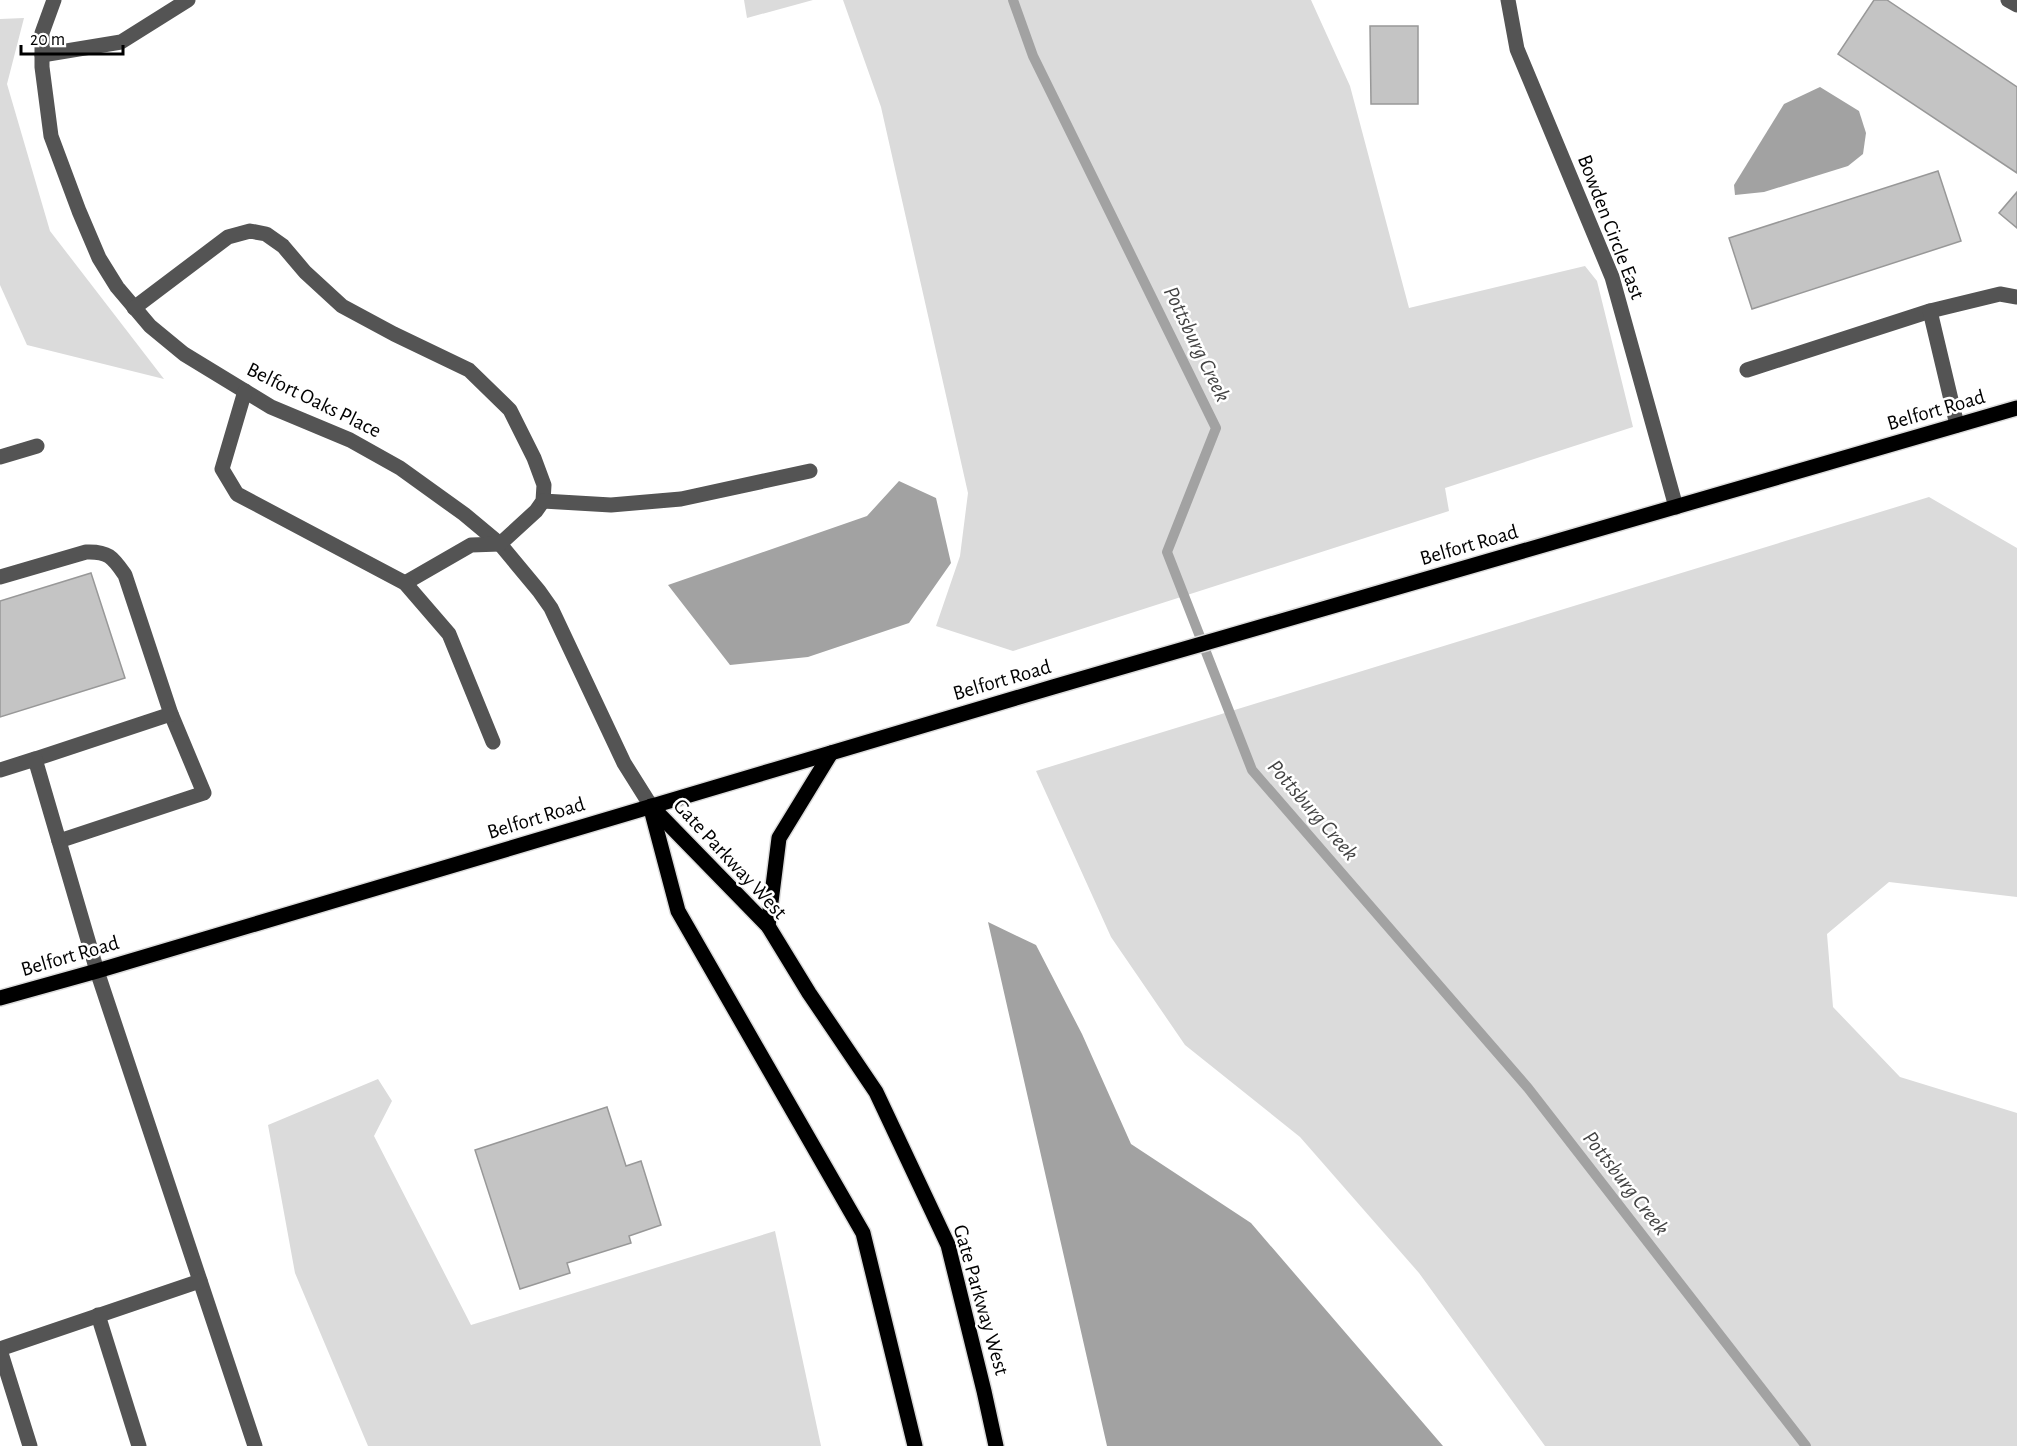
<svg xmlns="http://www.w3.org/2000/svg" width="2017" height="1446" font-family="'Alegreya Sans',sans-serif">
  <rect width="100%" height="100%" fill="#fff"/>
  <g fill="#dbdbdb">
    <polygon points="744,0 813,0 747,18"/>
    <polygon points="843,0 1311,0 1350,86 1409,308 1585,266 1597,281 1633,427 1445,488 1449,511 1013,651 936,626 960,556 968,493 881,107"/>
    <polygon points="24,18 7,84 50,231 164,379 27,345 0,285 0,19"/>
    <polygon points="1929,497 2017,548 2017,897 1889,882 1827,934 1833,1007 1900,1077 2017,1113 2017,1446 1545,1446 1419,1273 1300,1137 1185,1045 1111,937 1036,771"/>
    <polygon points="378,1079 392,1101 374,1136 471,1325 775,1231 821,1446 368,1446 295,1273 268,1125"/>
  </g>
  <g fill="#a2a2a2">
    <polygon points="1820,87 1859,111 1866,133 1863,154 1848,166 1764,192 1735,195 1734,185 1784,104"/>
    <polygon points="899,481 936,498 951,563 909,623 808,657 730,665 668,585 867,516"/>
    <polygon points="988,922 1036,945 1082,1034 1131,1144 1251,1223 1443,1446 1107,1446"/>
  </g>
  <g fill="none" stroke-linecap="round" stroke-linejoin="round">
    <polyline stroke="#a2a2a2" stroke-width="10" points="1013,0 1033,56 1216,428 1167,552 1252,770 1528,1088 1806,1446"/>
  </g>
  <g fill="#c4c4c4" stroke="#989898" stroke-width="1.5">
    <polygon points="1874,0 1887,0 2017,87 2017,173 1838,54"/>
    <polygon points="1370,26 1418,26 1418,104 1371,104"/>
    <polygon points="1938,171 1961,241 1752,309 1729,238"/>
    <polygon points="2017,192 2017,228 1999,213"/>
    <polygon points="91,573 125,678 0,717 0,601"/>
    <polygon points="607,1107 626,1166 641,1161 661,1225 629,1236 631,1243 567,1263 570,1273 520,1289 475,1150"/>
  </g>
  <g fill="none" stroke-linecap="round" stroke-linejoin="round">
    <g stroke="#dbdbdb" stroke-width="18">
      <g id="major">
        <polyline points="651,806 768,926 809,993 876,1092 948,1245 984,1391 996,1446"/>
        <polyline points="651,809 678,911 863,1233 915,1446"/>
        <polyline points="768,926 779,838 831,753"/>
        <polyline points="0,998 97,971 1053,687 2017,408"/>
      </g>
    </g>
    <g stroke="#545454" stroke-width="15">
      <polyline points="54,0 42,33 42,67 51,136 79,211 99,258 117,287 150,326 184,354 271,407 350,440 400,468 464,514 500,544 539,591 551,608 624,763 651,806"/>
      <polyline points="1508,0 1517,49 1612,277 1676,507"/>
      <polyline points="2008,0 2017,5"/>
      <polyline points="42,55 121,42 188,0"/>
      <polyline points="134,308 228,237 250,231 266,234 283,246 305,272 342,306 394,334 469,370 510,410 534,458 544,485 543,501 536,511 500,544 471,545 405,583"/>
      <polyline points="1747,370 1930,311"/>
      <polyline points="245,391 222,469 237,494 405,583 449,634 493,742"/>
      <polyline points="1957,425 1930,311 2000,294 2017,297"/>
      <polyline points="0,457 37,446"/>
      <polyline points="543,501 611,505 681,499 810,471"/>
      <path d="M 0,577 L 86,552 C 109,551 113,558 125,575 L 171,714 L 204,793 L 59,841"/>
      <polyline points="35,759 171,714"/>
      <polyline points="0,770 35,759 97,971 255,1446"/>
      <polyline points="98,1315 139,1446"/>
      <polyline points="0,1349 200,1281"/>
      <polyline points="0,1350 30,1446"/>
    </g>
    <use href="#major" stroke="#000" stroke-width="15"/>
  </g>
  <g text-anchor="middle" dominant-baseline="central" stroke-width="5" stroke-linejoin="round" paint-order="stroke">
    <g font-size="21" fill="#000" stroke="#fff">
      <text transform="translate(1611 227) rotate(69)">Bowden Circle East</text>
      <text transform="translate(314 400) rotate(26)">Belfort Oaks Place</text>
      <text transform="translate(1936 410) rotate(-16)">Belfort Road</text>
      <text transform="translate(1469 545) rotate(-16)">Belfort Road</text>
      <text transform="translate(1002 680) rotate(-16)">Belfort Road</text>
      <text transform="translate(536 818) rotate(-17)">Belfort Road</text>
      <text transform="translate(730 859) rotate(47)">Gate Parkway West</text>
      <text transform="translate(70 956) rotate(-16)">Belfort Road</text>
      <text transform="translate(981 1300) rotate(74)">Gate Parkway West</text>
    </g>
    <g font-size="22" font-style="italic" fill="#434343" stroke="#fff">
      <text transform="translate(1197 344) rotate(64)">Pottsburg Creek</text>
      <text transform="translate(1313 810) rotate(49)">Pottsburg Creek</text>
      <text transform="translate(1626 1183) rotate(52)">Pottsburg Creek</text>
    </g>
  </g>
  <path d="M21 45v9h102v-9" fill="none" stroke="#000000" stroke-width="3"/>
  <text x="30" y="45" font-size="18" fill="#000000" stroke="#ffffff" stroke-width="4.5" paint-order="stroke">20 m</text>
</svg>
